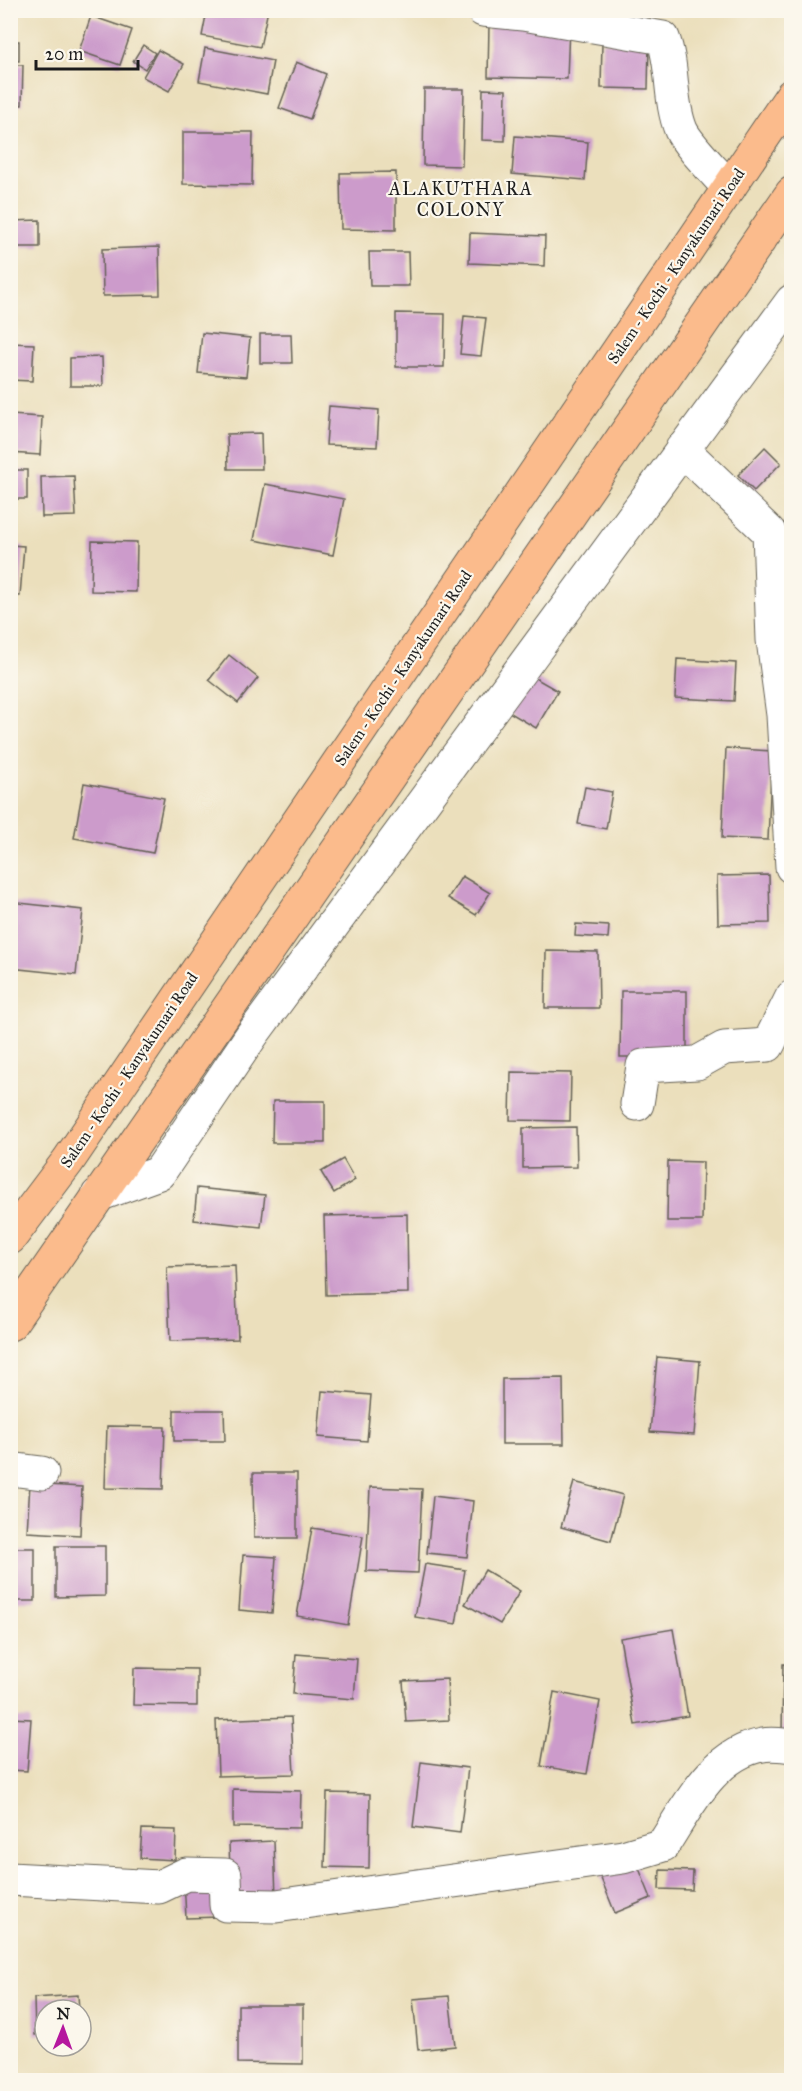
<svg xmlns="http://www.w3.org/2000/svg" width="802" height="2091" font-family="'IM FELL Great Primer',serif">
  <rect width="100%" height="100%" fill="#fbf7ec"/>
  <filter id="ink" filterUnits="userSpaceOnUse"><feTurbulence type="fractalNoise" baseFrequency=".0167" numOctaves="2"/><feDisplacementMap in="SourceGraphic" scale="12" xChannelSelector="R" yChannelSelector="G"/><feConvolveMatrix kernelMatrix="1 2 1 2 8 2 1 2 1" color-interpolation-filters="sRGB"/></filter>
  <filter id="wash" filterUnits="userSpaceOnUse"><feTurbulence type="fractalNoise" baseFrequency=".008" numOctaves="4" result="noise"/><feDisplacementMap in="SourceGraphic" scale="24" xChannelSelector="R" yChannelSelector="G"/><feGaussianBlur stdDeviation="1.35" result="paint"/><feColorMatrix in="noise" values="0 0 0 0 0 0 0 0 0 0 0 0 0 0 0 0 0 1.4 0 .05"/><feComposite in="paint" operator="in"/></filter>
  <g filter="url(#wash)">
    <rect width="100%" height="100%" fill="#ebdfbc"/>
    <g id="blocks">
      <g fill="#cc9bcb">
        <polygon points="207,10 268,10 260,47 202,36"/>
        <polygon points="91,16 132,30 120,65 79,51"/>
        <polygon points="489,24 569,26 567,79 488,77"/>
        <rect x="10" y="41" width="9" height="20"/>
        <polygon points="602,42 649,43 648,89 601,88"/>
        <polygon points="143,45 155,53 145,69 133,61"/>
        <polygon points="205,48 273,61 267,94 199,81"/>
        <polygon points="158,50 184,64 169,91 143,77"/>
        <polygon points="296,62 326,74 310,119 279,108"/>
        <polygon points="10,65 23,65 22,105 10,105"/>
        <polygon points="424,89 464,89 462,166 423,165"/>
        <polygon points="483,89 506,90 505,141 482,140"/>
        <polygon points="183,132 253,132 252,185 183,184"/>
        <polygon points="515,136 588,142 585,180 512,174"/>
        <polygon points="396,172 396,230 341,229 340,173"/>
        <polygon points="40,220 40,247 10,247 10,221"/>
        <polygon points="470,233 545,236 544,266 469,263"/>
        <polygon points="159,247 160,295 103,296 102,249"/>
        <polygon points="369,252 408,252 409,286 370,286"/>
        <polygon points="396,313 445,314 444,367 396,367"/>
        <polygon points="464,316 486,318 481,356 460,354"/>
        <polygon points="202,333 250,338 246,377 198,373"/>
        <polygon points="260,334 291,334 292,363 260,363"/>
        <polygon points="10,343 34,344 32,381 10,380"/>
        <polygon points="102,357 103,386 70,386 70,358"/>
        <polygon points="329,406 379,410 377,447 326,445"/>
        <polygon points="10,415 42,417 40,455 10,453"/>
        <polygon points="261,433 262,469 228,469 227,434"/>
        <polygon points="765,447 781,463 754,491 738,475"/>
        <rect x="10" y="470" width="17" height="29"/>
        <polygon points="74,476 76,516 42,517 41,477"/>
        <polygon points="265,484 344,499 333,555 254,540"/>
        <polygon points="785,522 792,523 792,577 781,576"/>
        <polygon points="92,541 137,542 136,592 91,591"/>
        <polygon points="10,545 24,546 20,596 10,596"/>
        <polygon points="229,655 258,678 238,703 209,680"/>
        <polygon points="677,659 736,663 734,701 675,698"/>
        <polygon points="530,675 558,691 536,728 509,712"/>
        <polygon points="726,748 772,751 768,840 722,838"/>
        <polygon points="84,783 164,798 153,853 74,838"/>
        <polygon points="585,787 612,792 606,829 578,824"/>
        <polygon points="769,875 770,923 718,924 717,876"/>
        <polygon points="462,876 490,893 476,915 448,898"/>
        <polygon points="10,902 83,910 76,975 10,968"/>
        <polygon points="576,924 609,926 608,938 575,936"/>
        <polygon points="546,951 598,952 599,1008 545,1008"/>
        <polygon points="621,991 687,991 687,1057 620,1057"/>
        <polygon points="511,1072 571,1073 570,1121 510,1120"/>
        <polygon points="273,1101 325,1101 325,1143 272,1143"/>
        <polygon points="576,1127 577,1167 523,1168 523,1128"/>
        <polygon points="343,1159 355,1180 334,1193 321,1172"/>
        <polygon points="668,1161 703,1162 702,1221 667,1221"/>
        <polygon points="197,1188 265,1195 261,1227 194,1220"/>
        <polygon points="407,1214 408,1293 326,1295 324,1216"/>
        <polygon points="235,1265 238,1339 170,1341 167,1267"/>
        <polygon points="657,1357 700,1361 694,1435 650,1432"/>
        <polygon points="563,1378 564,1444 502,1444 502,1379"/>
        <polygon points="322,1391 371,1395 367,1441 318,1437"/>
        <polygon points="174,1410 224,1410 225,1441 174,1441"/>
        <polygon points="107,1426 165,1427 163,1489 105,1488"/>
        <polygon points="253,1473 297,1473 297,1538 254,1538"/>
        <polygon points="574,1482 623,1495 611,1541 561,1527"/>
        <polygon points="30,1484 82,1487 80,1535 27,1532"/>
        <polygon points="370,1487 422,1489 418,1573 366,1571"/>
        <polygon points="433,1496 473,1501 467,1557 427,1553"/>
        <polygon points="312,1528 363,1536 348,1625 297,1616"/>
        <polygon points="56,1546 105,1546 105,1596 56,1597"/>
        <rect x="10" y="1548" width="25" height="53"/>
        <polygon points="243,1555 276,1557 272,1613 239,1610"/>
        <polygon points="425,1564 465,1570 456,1624 415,1617"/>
        <polygon points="485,1570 520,1591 500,1624 465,1604"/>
        <polygon points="673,1629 688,1716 635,1725 620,1638"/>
        <polygon points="296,1654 357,1659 354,1699 293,1694"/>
        <polygon points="783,1664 792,1664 792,1734 782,1734"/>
        <polygon points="134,1668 197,1669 197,1706 133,1705"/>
        <polygon points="447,1679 449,1720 406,1722 403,1681"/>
        <polygon points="554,1692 600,1701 587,1774 541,1766"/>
        <polygon points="291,1717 294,1774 218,1776 216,1720"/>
        <polygon points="10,1718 31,1719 27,1771 10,1770"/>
        <polygon points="421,1762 468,1768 460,1833 413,1827"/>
        <polygon points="233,1789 301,1791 300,1828 233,1827"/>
        <polygon points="327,1793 370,1794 369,1868 325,1867"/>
        <polygon points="142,1829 176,1830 175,1860 140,1858"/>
        <polygon points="274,1841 276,1897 231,1899 229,1843"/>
        <polygon points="636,1861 651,1898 615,1913 600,1876"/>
        <polygon points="660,1870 693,1871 692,1890 659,1889"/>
        <polygon points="218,1878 220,1917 186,1918 184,1879"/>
        <polygon points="78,1995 79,2010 45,2010 45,2034 35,2035 34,1998"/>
        <polygon points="449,1996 455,2046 418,2050 413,1999"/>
        <polygon points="238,2005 303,2005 303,2064 238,2063"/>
      </g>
    </g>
  </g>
  <g filter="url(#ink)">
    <use href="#blocks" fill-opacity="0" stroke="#646054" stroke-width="1.5"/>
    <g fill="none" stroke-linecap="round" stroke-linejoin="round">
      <g stroke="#646054" stroke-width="35">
        <g id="minor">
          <path d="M 483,10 L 523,14 L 663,38 C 674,67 669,101 681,130 C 687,144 717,174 729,188"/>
          <polyline points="682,449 769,532 773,640 783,715 792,867"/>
          <polyline points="637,1104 643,1066 697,1063 724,1048 768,1045 792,997"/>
          <polyline points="98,1195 159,1173 252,1035 792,301"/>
          <polyline points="10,1469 42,1473"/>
          <path d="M 10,1879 L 159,1887 L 186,1874 L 225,1875 L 226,1905 L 276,1906 L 623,1857 L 663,1845 C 687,1808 714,1752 763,1745 C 772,1743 783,1745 792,1746"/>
        </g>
      </g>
      <g stroke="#646054" stroke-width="35">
        <g id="trunk">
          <polyline points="10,1238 68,1161 792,95"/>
          <polyline points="10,1324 792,193"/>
        </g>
      </g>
      <use href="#minor" stroke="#fff" stroke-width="33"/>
      <use href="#trunk" stroke="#fbbb8c" stroke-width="33"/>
    </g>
  </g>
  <g text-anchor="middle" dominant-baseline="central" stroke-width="4.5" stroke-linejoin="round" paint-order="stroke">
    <g font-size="16" fill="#1c1c1c" stroke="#fbf7ec">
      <text transform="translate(676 266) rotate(-56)">Salem - Kochi - Kanyakumari Road</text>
      <text transform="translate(403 668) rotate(-56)">Salem - Kochi - Kanyakumari Road</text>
      <text transform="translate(129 1070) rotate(-56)">Salem - Kochi - Kanyakumari Road</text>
    </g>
    <g font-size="18" letter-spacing="1.5" fill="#1c1c1c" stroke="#fbf7ec">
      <text x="461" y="189">ALAKUTHARA<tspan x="461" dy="21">COLONY</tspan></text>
    </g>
  </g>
  <rect width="802" height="2091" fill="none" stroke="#fbf7ec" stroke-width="36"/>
  <g transform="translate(63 2028) rotate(1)"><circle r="28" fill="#fbf7ec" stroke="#a29f99" stroke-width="1.5"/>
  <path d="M0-4.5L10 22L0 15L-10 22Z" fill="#b5179e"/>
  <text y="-9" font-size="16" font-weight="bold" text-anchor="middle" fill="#1c1c1c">N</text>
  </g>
  <path d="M36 60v9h102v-9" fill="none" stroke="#1c1c1c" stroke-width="3"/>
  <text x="45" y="60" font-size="18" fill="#1c1c1c" stroke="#fbf7ec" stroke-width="4.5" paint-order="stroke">20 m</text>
</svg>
